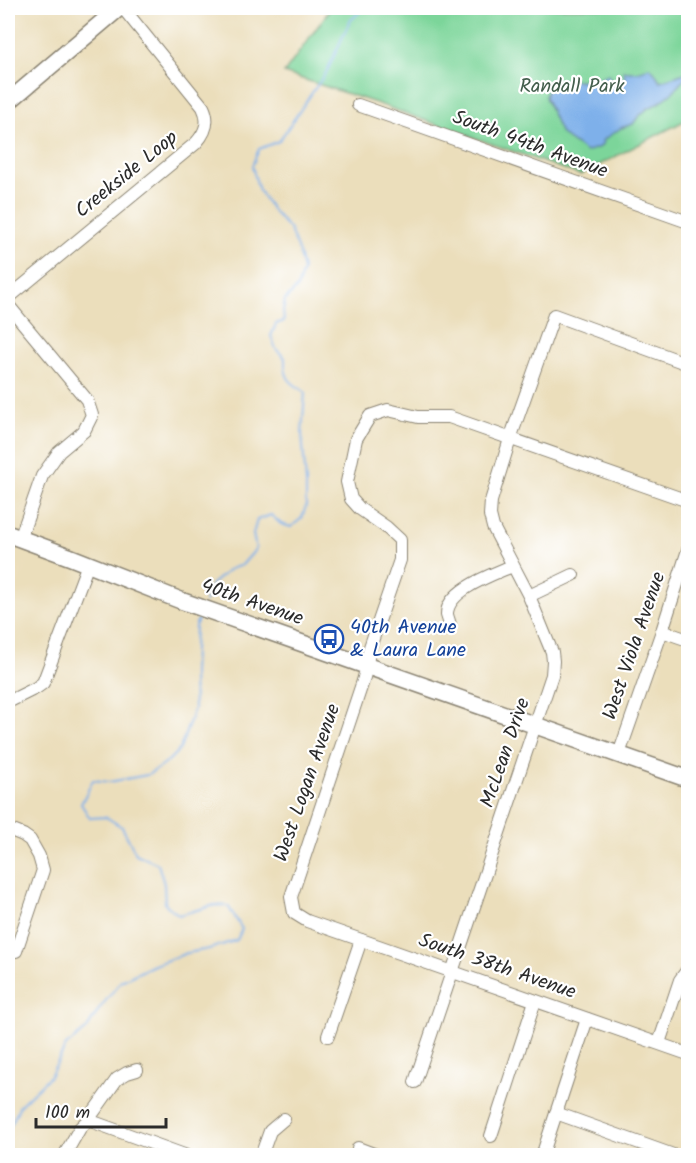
<svg xmlns="http://www.w3.org/2000/svg" width="696" height="1163" font-family="Kalam,sans-serif">
  <rect width="100%" height="100%" fill="#fff"/>
  <filter id="ink" filterUnits="userSpaceOnUse"><feTurbulence type="fractalNoise" baseFrequency=".0167" numOctaves="2"/><feDisplacementMap in="SourceGraphic" scale="12" xChannelSelector="R" yChannelSelector="G"/><feConvolveMatrix kernelMatrix="1 2 1 2 8 2 1 2 1" color-interpolation-filters="sRGB"/></filter>
  <filter id="wash" filterUnits="userSpaceOnUse"><feTurbulence type="fractalNoise" baseFrequency=".008" numOctaves="4" result="noise"/><feDisplacementMap in="SourceGraphic" scale="24" xChannelSelector="R" yChannelSelector="G"/><feGaussianBlur stdDeviation="1.35" result="paint"/><feColorMatrix in="noise" values="0 0 0 0 0 0 0 0 0 0 0 0 0 0 0 0 0 1.4 0 .05"/><feComposite in="paint" operator="in"/></filter>
  <g filter="url(#wash)">
    <rect width="100%" height="100%" fill="#ebdebb"/>
    <polygon fill="#7cd59a" stroke="#548062" stroke-width="1.5" points="331,8 688,8 688,119 580,175 376,103 284,73"/>
    <path fill="#7eb0ea" stroke="#546e8a" stroke-width="1.5" d="M 649,67 L 654,71 L 660,81 L 688,72 L 688,77 L 686,77 L 671,94 L 660,102 L 647,109 L 638,117 L 633,124 L 621,128 L 602,141 L 604,142 L 600,147 L 586,152 L 561,134 L 545,97 L 548,87 C 552,85 556,81 560,80 C 576,78 595,85 608,74 L 612,84 L 619,82 L 625,77 L 623,71 C 632,73 642,72 649,67 Z"/>
    <g fill="none" stroke-linecap="round" stroke-linejoin="round">
      <g stroke="#7eb0ea" stroke-width="2">
        <path d="M 205,602 L 212,584 L 230,569 L 242,565 L 256,549 L 253,534 L 257,520 L 271,515 L 281,524 L 291,527 L 302,518 L 306,506 L 306,483 L 302,434 L 305,392 C 289,382 284,378 285,358 L 276,349 L 271,336 L 276,324 L 284,321 L 283,311 L 285,300 L 297,288 L 303,270 L 299,253 L 290,230 L 274,212 L 259,191 L 252,166 L 259,149 L 279,141 L 327,71 L 350,21 L 364,8"/>
        <polyline points="8,1131 20,1105 50,1076 66,1046 86,1030 100,1008 121,981 154,965 187,953 209,949 237,940 242,929 228,906 215,905 179,915 165,904 164,884 158,864 136,854 122,827 106,817 90,818 81,804 93,780 109,782 147,775 164,765 180,749 194,709 193,673 195,626 201,613"/>
      </g>
    </g>
  </g>
  <g filter="url(#ink)">
    <g fill="none" stroke-linecap="round" stroke-linejoin="round">
      <g stroke="#8b8473" stroke-width="14">
        <g id="minor">
          <polyline points="358,105 688,222"/>
          <path d="M 8,298 L 196,143 C 206,132 210,121 203,107 L 123,8"/>
          <polyline points="8,305 87,400 92,415 84,431 59,452 42,476 20,539"/>
          <polyline points="688,501 449,417 418,417 388,410 370,416 356,439 347,482 351,499 360,509 386,527 400,540 400,560 369,650 367,666 363,681 291,897 294,913 307,921 688,1054"/>
          <polyline points="529,596 573,575"/>
          <path d="M 450,625 C 449,621 448,618 447,615 C 446,590 494,574 512,566"/>
          <polyline points="662,631 688,640"/>
          <polyline points="8,702 36,688 43,683 88,564"/>
          <polyline points="619,754 662,631 688,550"/>
          <polyline points="8,829 23,835 30,840 39,856 43,870 16,951"/>
          <polyline points="328,1036 361,940"/>
          <polyline points="659,1043 680,980 688,969"/>
          <polyline points="415,1082 552,675 553,661 552,652 547,640 529,596 493,527 490,515 491,501 510,439 554,315 688,364"/>
          <polyline points="556,1113 676,1156"/>
          <polyline points="88,1120 187,1156"/>
          <polyline points="491,1136 535,1001"/>
          <polyline points="358,1148 379,1156"/>
          <polyline points="64,1156 80,1128 88,1120 117,1079 127,1073 137,1070"/>
          <polyline points="261,1156 270,1131 284,1119"/>
          <polyline points="542,1156 587,1019"/>
        </g>
      </g>
      <g stroke="#8b8473" stroke-width="19">
        <g id="major">
          <polyline points="8,102 119,8"/>
          <polyline points="8,534 70,557 182,601 688,779"/>
        </g>
      </g>
      <use href="#minor" stroke="#fff" stroke-width="12"/>
      <use href="#major" stroke="#fff" stroke-width="16"/>
    </g>
  </g>
  <defs>
    <g id="bus-ring" transform="scale(1.5)"><circle r="9.5" fill="#fff" stroke="#1a4fb4" stroke-width="1.5"/><path d="M-5-6H5V4H4V6H2V4H-2V6H-4V4H-5ZM-3.5-4V0h7V-4ZM-3.5 1.2v1.5H-2V1.2ZM2 1.2v1.5H3.5V1.2Z" fill="#1a4fb4"/></g>
  </defs>
  <g fill-rule="evenodd">
    <use href="#bus-ring" x="329" y="639"/>
  </g>
  <g text-anchor="middle" dominant-baseline="central" stroke-width="4.5" stroke-linejoin="round" paint-order="stroke">
    <g font-size="20" fill="#435e4c" stroke="#fff">
      <text x="572" y="87">Randall Park</text>
    </g>
    <g font-size="20" fill="#2b2b2b" stroke="#fff">
      <text transform="translate(530 145) rotate(20)">South 44th Avenue</text>
      <text transform="translate(127 175) rotate(-39)">Creekside Loop</text>
      <text transform="translate(252 603) rotate(19)">40th Avenue</text>
      <text transform="translate(635 646) rotate(-71)">West Viola Avenue</text>
      <text transform="translate(506 753) rotate(-71)">McLean Drive</text>
      <text transform="translate(308 783) rotate(-71)">West Logan Avenue</text>
      <text transform="translate(497 967) rotate(19)">South 38th Avenue</text>
    </g>
    <g font-size="20" fill="#164399" stroke="#fff" text-anchor="start">
      <text x="350" y="628">40th Avenue<tspan x="350" dy="23">&amp; Laura Lane</tspan></text>
    </g>
  </g>
  <rect width="696" height="1163" fill="none" stroke="#fff" stroke-width="30"/>
  <path d="M36 1118v9h130v-9" fill="none" stroke="#2b2b2b" stroke-width="3"/>
  <text x="45" y="1118" font-size="18" fill="#2b2b2b" stroke="#ffffff" stroke-width="4.5" paint-order="stroke">100 m</text>
</svg>
